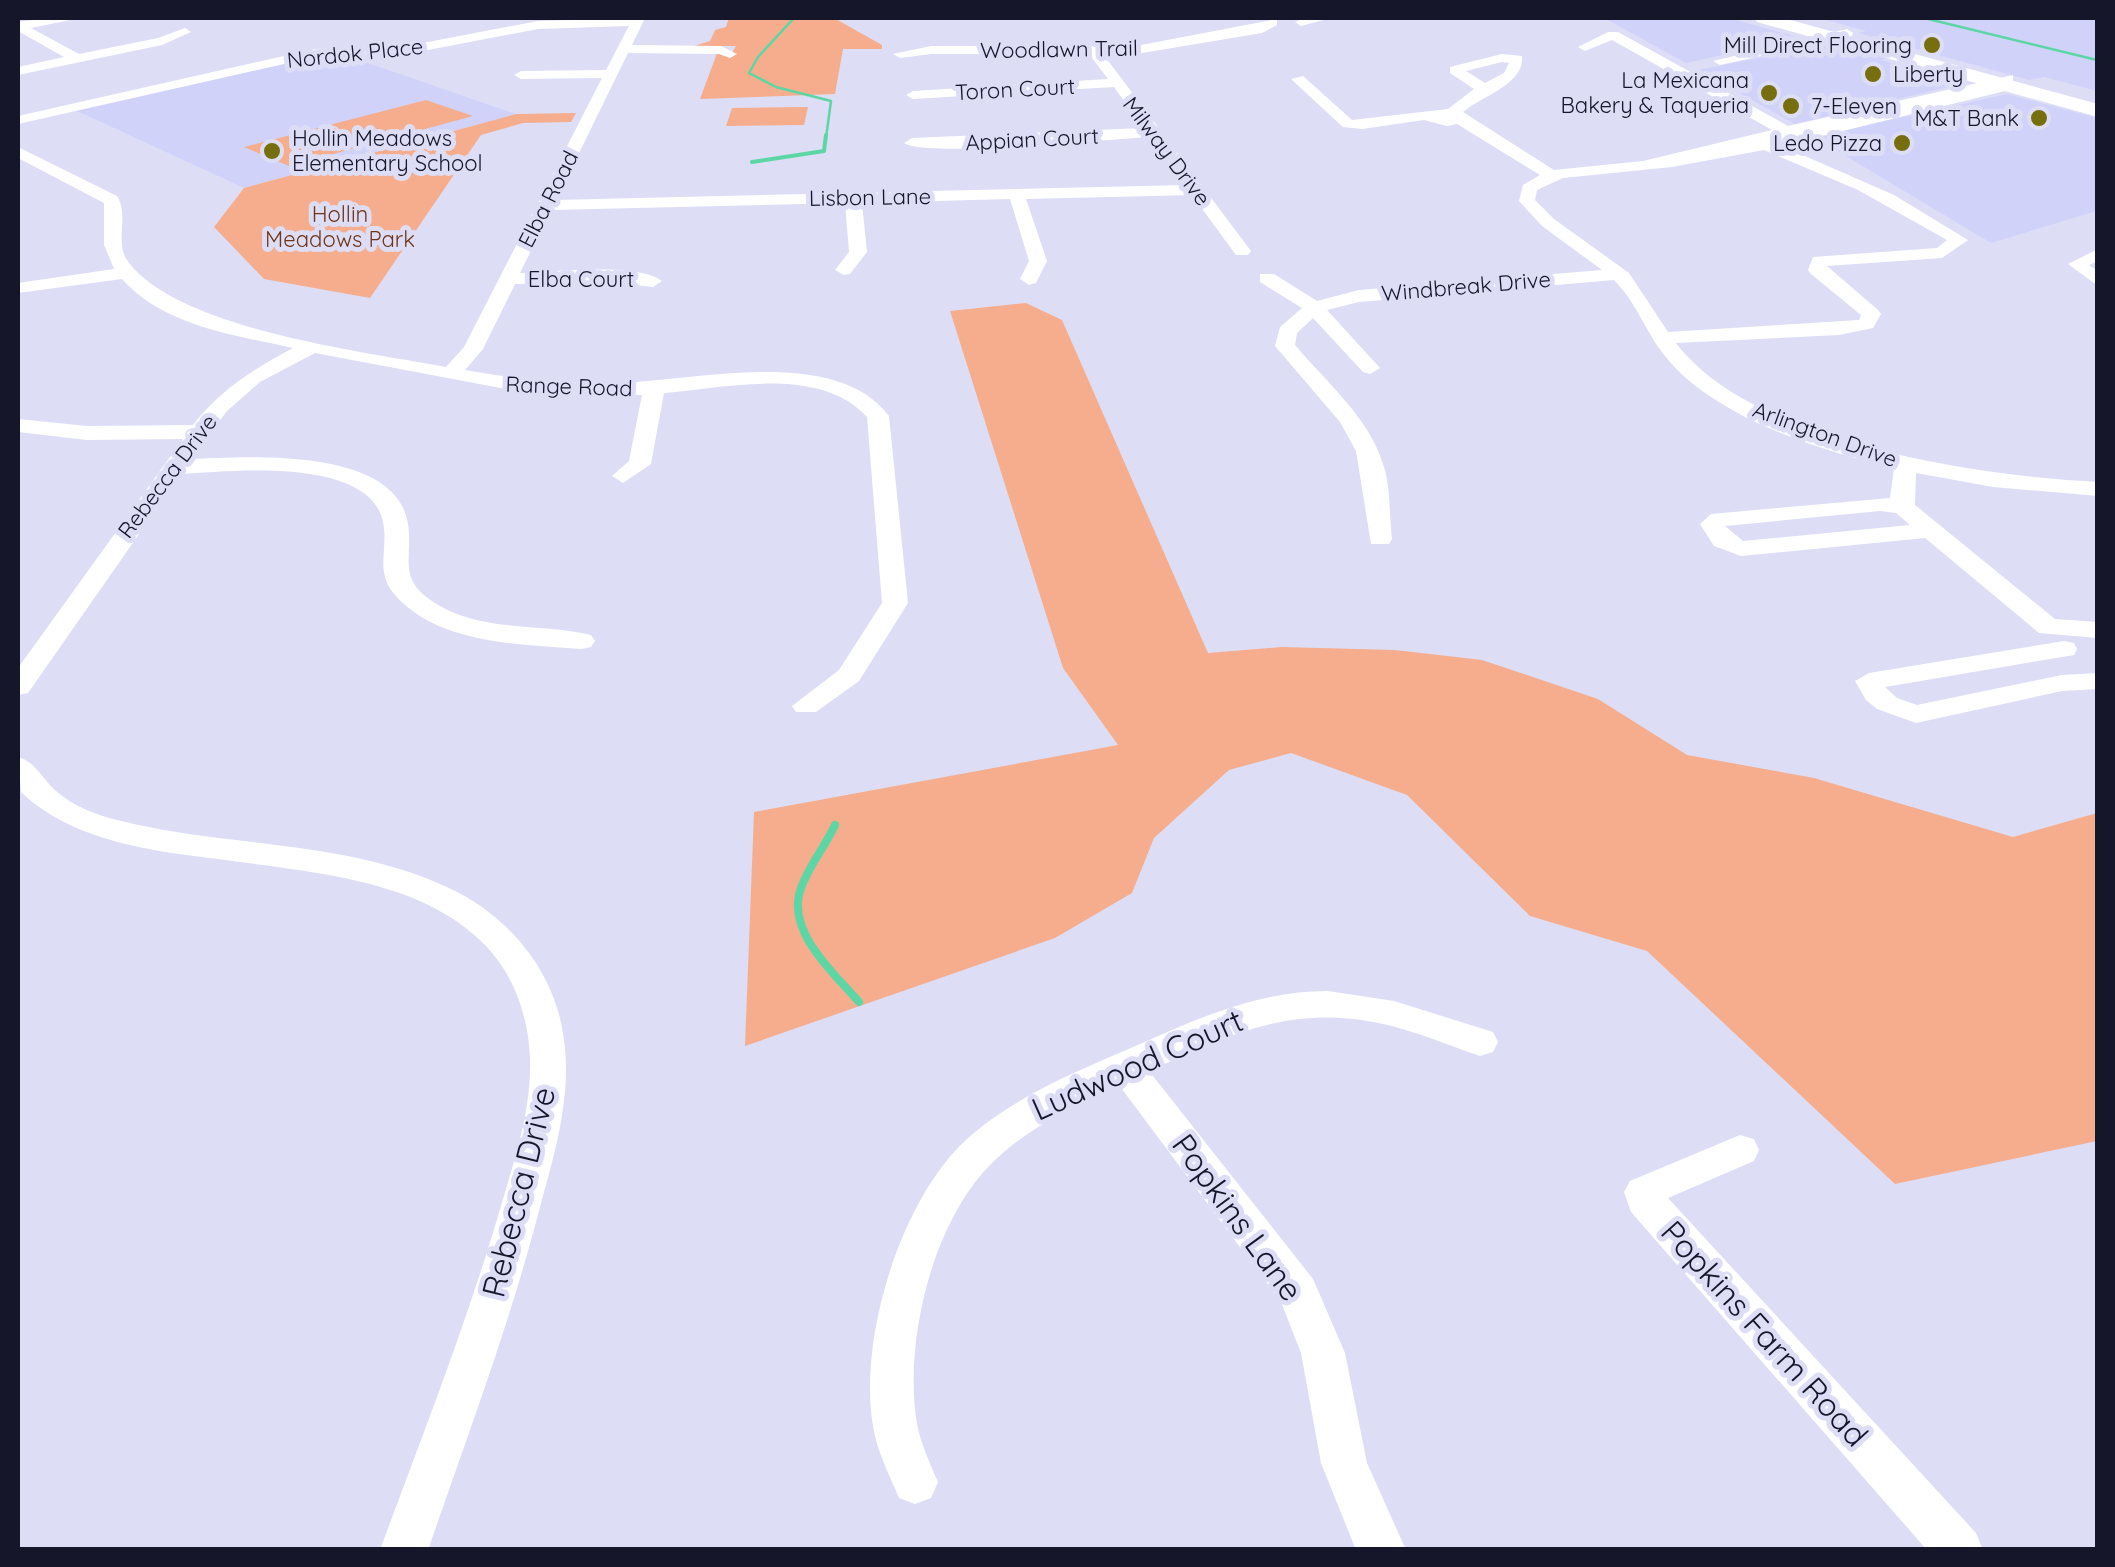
<svg xmlns="http://www.w3.org/2000/svg" width="2115" height="1567" font-family="Quicksand,sans-serif">
  <rect width="100%" height="100%" fill="#dddef6"/>
  <g fill="#d1d2fa">
    <polygon points="1604,18 1729,18 1801,38 1686,63"/>
    <polygon points="1819,18 2097,19 2097,91 2044,77 2029,80 1858,33 1866,31"/>
    <polygon points="1835,43 1895,56 1881,60 1960,84 1795,124 1698,70"/>
    <polygon points="345,55 516,114 244,188 75,110 320,56"/>
    <polygon points="2007,94 2097,118 2097,211 1991,243 1814,137"/>
  </g>
  <g fill="#f5ad8d">
    <polygon points="729,18 834,18 882,45 882,49 843,49 835,94 700,99 717,53 732,53 736,46 694,46 710,41 715,30 726,27"/>
    <polygon points="426,100 473,116 289,166 244,147"/>
    <polygon points="808,107 804,125 726,126 732,108"/>
    <polygon points="576,113 571,122 523,123 481,135 370,298 264,279 214,227 244,188 516,114"/>
    <polygon points="1026,303 1062,320 1208,653 1282,647 1395,650 1482,660 1598,699 1687,755 1814,778 2013,837 2097,813 2097,1141 1895,1184 1647,951 1530,916 1407,795 1291,753 1229,770 1154,838 1132,893 1055,938 745,1046 754,812 1118,745 1063,668 950,311"/>
  </g>
  <g fill="none" stroke-linecap="round" stroke-linejoin="round">
    <g stroke="#5cd6a5" stroke-width="2.5">
      <polyline points="794,18 758,57 749,73 776,87 831,101 826,138"/>
      <polyline points="1924,18 2097,60"/>
    </g>
    <polyline stroke="#5cd6a5" stroke-width="4" points="752,162 824,151 826,135"/>
    <path stroke="#5cd6a5" stroke-width="8" d="M 835,825 C 825,847 809,865 801,888 C 785,931 834,973 859,1002"/>
    <g fill="#fff" fill-rule="evenodd">
      <polygon points="51,18 80,18 31,28 79,54 158,38 185,28 191,32 162,45 18,75 18,67 64,57 18,31 18,22"/>
      <path d="M 645,18 L 632,45 L 721,46 L 737,54 L 730,58 L 719,54 L 628,53 L 556,200 L 1185,185 L 1150,137 C 1111,139 926,158 904,143 L 912,138 L 1143,128 L 1114,87 L 913,99 L 906,95 L 913,91 L 1108,79 L 1089,54 L 931,54 L 900,58 L 893,54 L 931,46 L 1136,46 L 1277,19 L 1277,25 L 1262,33 L 1136,54 L 1103,54 L 1251,251 L 1248,255 L 1236,255 L 1192,195 L 1026,199 L 1047,261 L 1036,283 L 1029,285 L 1020,279 L 1029,261 L 1010,199 L 862,203 L 867,252 L 850,274 L 844,275 L 835,270 L 849,252 L 845,203 L 551,210 L 520,273 C 553,272 638,262 662,281 L 653,287 L 610,282 L 515,284 L 483,349 L 465,370 C 515,379 567,384 618,383 C 696,381 835,345 889,416 L 908,603 L 859,681 L 816,712 L 796,712 L 792,706 L 839,670 L 882,603 L 867,417 C 819,365 726,388 664,393 L 651,464 L 623,483 L 612,476 L 629,461 L 642,395 L 577,395 L 506,389 L 315,353 L 260,382 L 227,411 L 191,459 C 247,457 396,446 408,524 C 413,556 398,577 429,599 C 478,634 537,622 591,635 L 595,641 L 591,647 L 582,649 C 521,644 439,645 395,595 C 374,571 389,549 383,522 C 370,456 229,471 181,474 L 28,693 L 18,695 L 18,668 L 183,439 L 87,440 L 18,432 L 18,419 L 87,426 L 193,425 C 221,389 254,369 293,348 C 234,335 164,326 122,279 L 18,293 L 18,283 L 114,269 L 104,245 L 104,203 L 18,158 L 18,147 L 117,196 C 130,217 113,243 129,263 C 181,329 359,351 446,367 L 464,347 L 602,78 L 521,79 L 514,75 L 521,71 L 606,70 L 629,26 L 538,29 L 428,50 L 315,57 L 18,124 L 18,116 L 315,49 L 428,42 L 538,21 Z"/>
      <polygon points="1305,18 1331,18 1301,26 1295,22"/>
      <polygon points="1847,29 1853,33 1852,36 1720,65 1713,61"/>
      <path d="M 1608,32 L 1618,32 L 1788,126 L 2013,75 L 2013,89 L 1782,146 L 1894,195 L 1968,240 L 1942,258 L 1827,266 L 1878,310 L 1881,314 L 1873,328 L 1839,335 L 1676,343 C 1752,444 1979,476 2098,482 L 2098,496 L 1993,487 L 1916,473 L 1915,505 L 2055,619 L 2098,622 L 2098,638 L 2039,633 L 1925,538 L 1741,556 L 1714,546 L 1700,524 L 1711,514 L 1890,498 L 1894,468 C 1821,451 1713,417 1665,356 C 1646,333 1637,303 1614,280 L 1359,302 L 1327,310 L 1380,368 L 1370,374 L 1363,372 L 1313,318 L 1297,333 L 1295,345 C 1327,383 1370,418 1384,467 C 1391,490 1389,515 1392,539 L 1389,544 L 1371,544 L 1356,451 L 1340,422 L 1275,346 L 1280,327 L 1302,308 L 1260,282 L 1260,274 L 1274,274 L 1317,301 L 1359,290 L 1602,270 L 1542,226 L 1519,201 L 1523,185 L 1540,175 L 1457,124 L 1447,126 L 1424,120 L 1362,129 L 1343,127 L 1291,79 L 1303,76 L 1352,120 L 1448,109 L 1474,89 L 1450,73 L 1450,67 L 1502,54 L 1522,56 C 1525,84 1482,96 1463,112 L 1554,170 L 1643,161 L 1772,130 L 1612,40 L 1585,51 L 1578,47 ZM 1502,62 L 1509,63 L 1504,73 L 1485,83 L 1466,71 ZM 1764,150 L 1858,190 L 1947,240 L 1937,248 L 1813,257 L 1808,270 L 1811,274 L 1861,315 L 1859,320 L 1668,332 L 1629,273 L 1554,219 L 1535,200 L 1537,190 L 1563,178 L 1672,167 ZM 1880,511 L 1896,513 L 1910,525 L 1743,541 L 1725,526 Z"/>
      <polygon points="2098,249 2098,261 2089,265 2098,271 2098,286 2068,264"/>
      <polygon points="2064,641 2074,643 2077,649 2074,655 1885,687 1897,698 1917,705 2062,675 2098,673 2098,689 2062,691 1916,723 1877,709 1866,700 1855,681 1869,673"/>
      <path d="M 18,757 C 35,761 43,780 56,791 C 73,806 96,815 117,820 C 226,848 347,839 451,889 C 510,917 556,973 564,1040 C 572,1098 554,1155 539,1211 C 509,1326 467,1437 428,1550 L 380,1550 C 422,1436 467,1323 501,1206 C 515,1158 532,1108 530,1057 C 528,1017 515,977 487,947 C 430,887 341,876 263,865 C 182,853 83,851 21,792 Z"/>
      <path d="M 1328,991 L 1394,1001 L 1493,1032 L 1498,1042 L 1493,1052 L 1480,1056 C 1451,1046 1422,1034 1392,1026 C 1296,1002 1235,1032 1149,1071 L 1313,1279 L 1345,1353 L 1367,1463 L 1406,1550 L 1356,1550 L 1321,1463 L 1301,1353 L 1281,1302 L 1119,1085 C 1075,1105 1030,1127 995,1160 C 933,1218 903,1342 917,1424 C 921,1445 930,1463 938,1482 L 931,1498 L 915,1504 L 899,1498 C 889,1474 877,1451 873,1426 C 858,1338 901,1199 967,1139 C 1016,1095 1080,1070 1140,1044 C 1201,1017 1259,991 1328,991 Z"/>
      <polygon points="1740,1135 1754,1139 1759,1150 1754,1161 1668,1198 1976,1533 1983,1550 1927,1550 1631,1212 1624,1192 1630,1181"/>
    </g>
    <polygon fill="#fff" fill-rule="evenodd" points="1755,18 1783,18 2098,104 2098,117 1757,22"/>
  </g>
  <g fill="#776f0f" stroke="#dddef6" stroke-width="4">
    <circle cx="1932" cy="45" r="10"/>
    <circle cx="1873" cy="74" r="10"/>
    <circle cx="1769" cy="93" r="10"/>
    <circle cx="1791" cy="106" r="10"/>
    <circle cx="2039" cy="118" r="10"/>
    <circle cx="1902" cy="143" r="10"/>
    <circle cx="272" cy="151" r="10"/>
  </g>
  <g text-anchor="middle" dominant-baseline="central" stroke-width="10" stroke-linejoin="round" paint-order="stroke">
    <g font-size="22" fill="#16162b" stroke="#dddef6" text-anchor="end">
      <text x="1912" y="45">Mill Direct Flooring</text>
      <text x="1893" y="74" text-anchor="start">Liberty</text>
      <text x="1749" y="80">La Mexicana<tspan x="1749" dy="25">Bakery &amp; Taqueria</tspan></text>
      <text x="1811" y="106" text-anchor="start">7-Eleven</text>
      <text x="2019" y="118">M&amp;T Bank</text>
      <text x="292" y="138" text-anchor="start">Hollin Meadows<tspan x="292" dy="25">Elementary School</tspan></text>
      <text x="1882" y="143">Ledo Pizza</text>
    </g>
    <g font-size="22" fill="#16162b" stroke="#dddef6">
      <text transform="translate(1059 49) rotate(-1)">Woodlawn Trail</text>
      <text transform="translate(355 53) rotate(-6)">Nordok Place</text>
      <text transform="translate(1015 89) rotate(-3)">Toron Court</text>
      <text transform="translate(1032 139) rotate(-3)">Appian Court</text>
      <text transform="translate(1167 151) rotate(53)">Milway Drive</text>
      <text transform="translate(870 197) rotate(-1)">Lisbon Lane</text>
      <text transform="translate(548 199) rotate(-63)">Elba Road</text>
      <text x="581" y="279">Elba Court</text>
      <text transform="translate(1466 286) rotate(-5)">Windbreak Drive</text>
      <text transform="translate(569 386) rotate(2)">Range Road</text>
      <text transform="translate(1825 434) rotate(20)">Arlington Drive</text>
      <text transform="translate(167 476) rotate(-53)">Rebecca Drive</text>
    </g>
    <g font-size="22" fill="#713416" stroke="#dddef6">
      <text x="340" y="214">Hollin<tspan x="340" dy="25">Meadows Park</tspan></text>
    </g>
    <g font-size="32" fill="#16162b" stroke="#dddef6">
      <text transform="translate(1137 1064) rotate(-24)">Ludwood Court</text>
      <text transform="translate(518 1192) rotate(-76)">Rebecca Drive</text>
      <text transform="translate(1238 1217) rotate(54)">Popkins Lane</text>
      <text transform="translate(1765 1333) rotate(48)">Popkins Farm Road</text>
    </g>
  </g>
  <rect width="2115" height="1567" fill="none" stroke="#16162b" stroke-width="40"/>
</svg>
